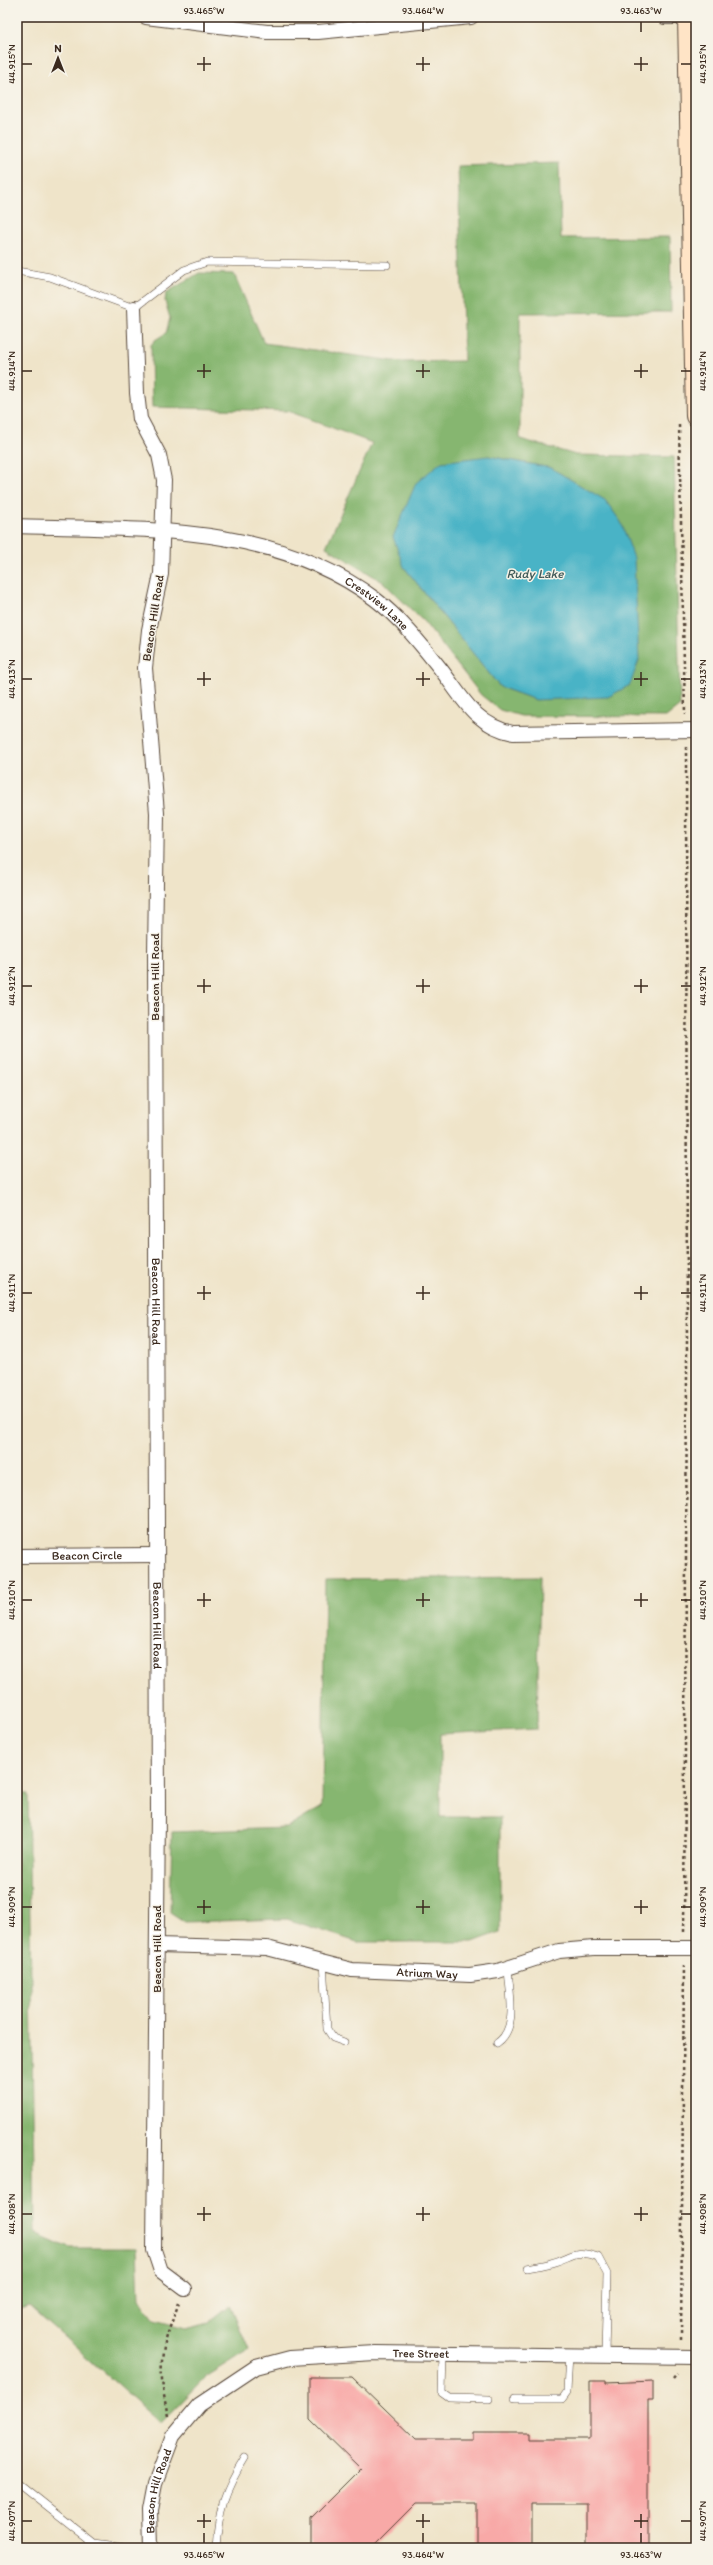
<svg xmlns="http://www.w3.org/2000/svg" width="713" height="2565" font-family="Itim,sans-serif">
  <rect width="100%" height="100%" fill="#f7f3e8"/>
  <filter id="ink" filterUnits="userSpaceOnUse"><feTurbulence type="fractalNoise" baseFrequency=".025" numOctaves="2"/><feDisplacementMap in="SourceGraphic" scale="8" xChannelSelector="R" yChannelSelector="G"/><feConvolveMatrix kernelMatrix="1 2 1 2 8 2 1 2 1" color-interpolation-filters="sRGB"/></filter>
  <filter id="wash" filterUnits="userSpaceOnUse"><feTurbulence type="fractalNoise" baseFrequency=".012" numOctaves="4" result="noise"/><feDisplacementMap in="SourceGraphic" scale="16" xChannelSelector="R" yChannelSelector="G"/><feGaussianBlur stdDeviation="0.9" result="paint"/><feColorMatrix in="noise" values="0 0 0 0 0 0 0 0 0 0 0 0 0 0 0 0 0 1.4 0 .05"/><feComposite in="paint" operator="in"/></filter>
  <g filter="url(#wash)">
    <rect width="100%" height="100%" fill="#efe4c9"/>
    <g fill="#86b66f" stroke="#607046" fill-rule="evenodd">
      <path d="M 559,163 L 561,238 L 670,237 L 671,312 L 520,313 L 520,439 L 576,455 L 674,457 L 680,706 L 666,717 L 521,716 L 500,710 L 481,695 L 424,622 L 383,582 L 326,547 L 372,443 L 288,411 L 152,407 L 151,345 L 155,340 L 166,333 L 170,318 L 165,301 L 166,293 L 199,273 L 234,274 L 264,343 L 401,362 L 464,361 L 458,166 ZM 488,456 L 551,468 L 605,501 L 536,700 L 500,687 L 404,567 Z"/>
      <polygon points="540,1577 537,1729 440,1734 440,1817 500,1817 500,1932 473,1942 357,1942 287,1919 185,1922 170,1912 172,1832 287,1828 322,1807 325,1579"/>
      <polygon points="17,1794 28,1794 35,2233 69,2248 137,2248 139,2300 154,2320 186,2328 209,2322 230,2305 249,2350 206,2377 161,2423 29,2306 17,2310"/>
    </g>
    <polygon fill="#49b3c6" stroke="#426e72" points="488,456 551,468 605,500 621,522 634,558 639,660 630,685 608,697 536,700 500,687 404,567 393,537 416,483 441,462"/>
    <g id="blocks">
      <polygon fill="#f8a9a7" points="310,2377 352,2377 416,2439 472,2439 472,2433 531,2433 531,2439 590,2439 590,2381 606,2381 606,2383 653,2381 653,2400 648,2400 648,2548 587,2548 587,2503 531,2503 531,2548 477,2548 477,2503 416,2503 371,2548 311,2548 311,2519 361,2469 310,2419"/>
    </g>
  </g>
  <g filter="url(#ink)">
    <use href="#blocks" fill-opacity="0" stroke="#564638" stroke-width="1"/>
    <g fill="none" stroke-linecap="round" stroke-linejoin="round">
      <g stroke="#564638" stroke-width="8">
        <g id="lane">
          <polyline points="17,271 50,277 134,308 184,270 207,262 387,265"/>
          <polyline points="323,1962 327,2029 333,2038 344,2042"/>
          <path d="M 497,2043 C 519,2028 509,1992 508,1968"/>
          <path d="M 527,2268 C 535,2266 543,2266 551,2263 C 572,2258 573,2248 598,2257 L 607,2274 L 605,2355"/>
          <polyline points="443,2354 442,2393 449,2398 489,2399"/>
          <polyline points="515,2399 562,2399 567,2392 569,2354"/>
          <polyline points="17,2482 95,2544 127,2548"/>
          <path d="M 216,2548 C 218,2510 225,2490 245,2458"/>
        </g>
      </g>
      <g stroke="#564638" stroke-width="16">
        <g id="street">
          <polyline points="146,17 267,32 318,32 471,17"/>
          <polyline points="665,17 677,17"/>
          <path id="s1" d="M 134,308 L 137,393 L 140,419 L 159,455 L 164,480 L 161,574 L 149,630 L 145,668 L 157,813 L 155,954 L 158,1811 L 154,2250 L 161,2271 L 185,2289"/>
          <path id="s2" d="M 17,526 C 138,530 273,522 375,599 C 400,618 420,643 439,667 C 462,696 474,725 513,733 L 696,730"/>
          <path id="s3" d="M 17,1556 L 156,1555"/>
          <path id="s4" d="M 157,1945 L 267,1948 L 352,1970 L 470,1975 L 498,1971 L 559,1951 L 594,1948 L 696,1948"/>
          <path id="s5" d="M 151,2548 L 150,2510 L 155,2484 L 173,2436 L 199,2405 L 256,2367 L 290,2358 L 375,2353 L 696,2357"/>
        </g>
      </g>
      <g stroke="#564638" stroke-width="22">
        <polyline id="secondary" points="688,17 696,416"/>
      </g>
      <g stroke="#564638" stroke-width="2.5" stroke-dasharray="3 3" stroke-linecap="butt">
        <polyline points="679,425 685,714"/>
        <polyline points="684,1932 687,1371 686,745"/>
        <polyline points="681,2340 684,1963"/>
        <polyline points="673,2378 677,2373"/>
        <path d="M 168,2416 C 157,2365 160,2351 179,2303"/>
      </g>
      <use href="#lane" stroke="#fff" stroke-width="7"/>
      <use href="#street" stroke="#fff" stroke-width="14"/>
      <use href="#secondary" stroke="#ffe4c6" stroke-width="20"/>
    </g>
  </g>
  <path fill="none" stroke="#3b2a1e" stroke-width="1.5" d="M 204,22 L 204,32M 423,22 L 423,32M 641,22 L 641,32M 204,57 L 204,71M 423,57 L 423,71M 641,57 L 641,71M 22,64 L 32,64M 197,64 L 211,64M 416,64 L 430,64M 634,64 L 648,64M 681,64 L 691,64M 204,364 L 204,378M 423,364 L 423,378M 641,364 L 641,378M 22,371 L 32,371M 197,371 L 211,371M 416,371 L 430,371M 634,371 L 648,371M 681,371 L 691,371M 204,672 L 204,686M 423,672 L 423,686M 641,672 L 641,686M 22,679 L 32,679M 197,679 L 211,679M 416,679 L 430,679M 634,679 L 648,679M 681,679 L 691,679M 204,979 L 204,993M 423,979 L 423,993M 641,979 L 641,993M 22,986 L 32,986M 197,986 L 211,986M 416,986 L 430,986M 634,986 L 648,986M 681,986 L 691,986M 204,1286 L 204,1300M 423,1286 L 423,1300M 641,1286 L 641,1300M 22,1293 L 32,1293M 197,1293 L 211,1293M 416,1293 L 430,1293M 634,1293 L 648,1293M 681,1293 L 691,1293M 204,1593 L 204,1607M 423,1593 L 423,1607M 641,1593 L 641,1607M 22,1600 L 32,1600M 197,1600 L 211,1600M 416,1600 L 430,1600M 634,1600 L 648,1600M 681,1600 L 691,1600M 204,1900 L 204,1914M 423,1900 L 423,1914M 641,1900 L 641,1914M 22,1907 L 32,1907M 197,1907 L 211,1907M 416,1907 L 430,1907M 634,1907 L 648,1907M 681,1907 L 691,1907M 204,2207 L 204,2221M 423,2207 L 423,2221M 641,2207 L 641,2221M 22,2214 L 32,2214M 197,2214 L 211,2214M 416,2214 L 430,2214M 634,2214 L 648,2214M 681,2214 L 691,2214M 204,2514 L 204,2528M 423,2514 L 423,2528M 641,2514 L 641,2528M 22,2521 L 32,2521M 197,2521 L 211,2521M 416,2521 L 430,2521M 634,2521 L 648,2521M 681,2521 L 691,2521M 204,2533 L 204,2543M 423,2533 L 423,2543M 641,2533 L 641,2543"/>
  <g text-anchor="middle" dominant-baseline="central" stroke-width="3" stroke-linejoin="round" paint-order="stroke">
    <g font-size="12" fill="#3b2a1e" stroke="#f7f3e8">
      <text stroke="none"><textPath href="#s2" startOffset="376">Crestview Lane</textPath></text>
      <text transform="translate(153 618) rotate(-81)">Beacon Hill Road</text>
      <text transform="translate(155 977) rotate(-90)">Beacon Hill Road</text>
      <text stroke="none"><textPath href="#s1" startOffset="1001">Beacon Hill Road</textPath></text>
      <text stroke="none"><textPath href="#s3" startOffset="70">Beacon Circle</textPath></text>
      <text stroke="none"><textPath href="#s1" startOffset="1325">Beacon Hill Road</textPath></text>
      <text transform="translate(157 1949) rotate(-90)">Beacon Hill Road</text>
      <text stroke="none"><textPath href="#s4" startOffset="273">Atrium Way</textPath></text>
      <text stroke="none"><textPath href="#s5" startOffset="391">Tree Street</textPath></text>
      <text stroke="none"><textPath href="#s5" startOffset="58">Beacon Hill Road</textPath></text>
    </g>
    <g font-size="13" font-style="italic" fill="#405a59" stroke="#f7f3e8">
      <text x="535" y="573">Rudy Lake</text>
    </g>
  </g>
  <rect width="713" height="2565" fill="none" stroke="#f7f3e8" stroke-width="44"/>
  <g transform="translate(58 58)" stroke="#f7f3e8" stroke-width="3" paint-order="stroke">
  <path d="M0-3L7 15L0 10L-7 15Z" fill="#3b2a1e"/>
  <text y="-6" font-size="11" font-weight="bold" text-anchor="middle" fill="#3b2a1e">N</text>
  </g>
  <rect x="22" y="22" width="669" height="2521" fill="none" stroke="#3b2a1e" stroke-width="1.5"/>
  <g font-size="10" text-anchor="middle" fill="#3b2a1e">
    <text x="204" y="14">93.465°W</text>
    <text x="423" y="14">93.464°W</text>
    <text x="641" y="14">93.463°W</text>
    <text transform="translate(11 64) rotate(-90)" y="4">44.915°N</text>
    <text transform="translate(702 64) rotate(-90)" y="4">44.915°N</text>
    <text transform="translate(11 371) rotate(-90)" y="4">44.914°N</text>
    <text transform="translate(702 371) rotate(-90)" y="4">44.914°N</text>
    <text transform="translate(11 679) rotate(-90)" y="4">44.913°N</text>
    <text transform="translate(702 679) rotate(-90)" y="4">44.913°N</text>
    <text transform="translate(11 986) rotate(-90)" y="4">44.912°N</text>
    <text transform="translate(702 986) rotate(-90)" y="4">44.912°N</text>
    <text transform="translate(11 1293) rotate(-90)" y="4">44.911°N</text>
    <text transform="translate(702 1293) rotate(-90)" y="4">44.911°N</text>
    <text transform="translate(11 1600) rotate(-90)" y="4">44.910°N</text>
    <text transform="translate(702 1600) rotate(-90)" y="4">44.910°N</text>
    <text transform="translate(11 1907) rotate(-90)" y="4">44.909°N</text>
    <text transform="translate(702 1907) rotate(-90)" y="4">44.909°N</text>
    <text transform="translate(11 2214) rotate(-90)" y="4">44.908°N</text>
    <text transform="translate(702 2214) rotate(-90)" y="4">44.908°N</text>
    <text transform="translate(11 2521) rotate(-90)" y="4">44.907°N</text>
    <text transform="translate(702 2521) rotate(-90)" y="4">44.907°N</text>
    <text x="204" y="2558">93.465°W</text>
    <text x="423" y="2558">93.464°W</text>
    <text x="641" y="2558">93.463°W</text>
  </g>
</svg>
